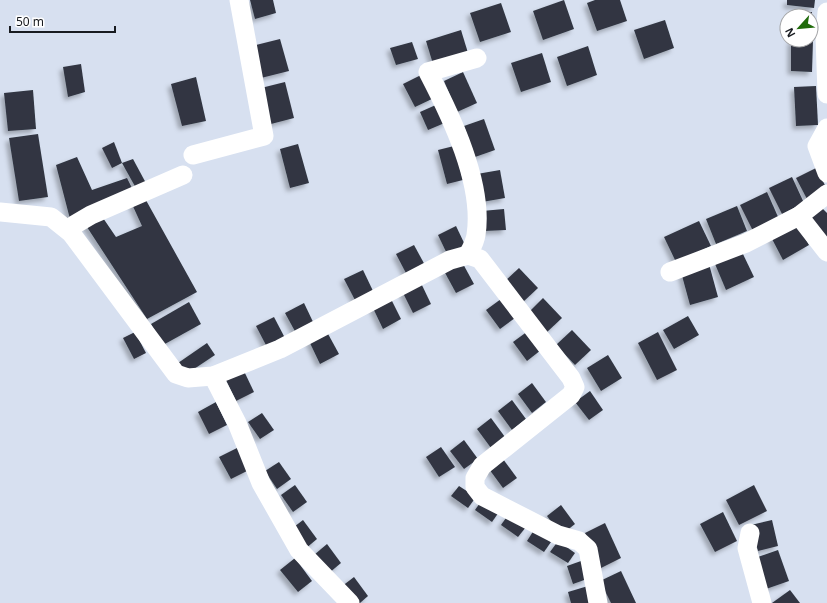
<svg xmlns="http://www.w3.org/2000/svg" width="827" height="603" font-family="'Noto Sans',sans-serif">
  <defs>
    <filter id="shadow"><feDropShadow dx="-3.5" dy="3.5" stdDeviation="2" flood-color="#0004"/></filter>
  </defs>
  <rect width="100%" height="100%" fill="#d7e0f0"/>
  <g fill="#303642" filter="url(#shadow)">
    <polygon points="250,0 273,0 276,13 255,19"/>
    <polygon points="564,0 574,29 543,40 533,11"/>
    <polygon points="595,0 620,0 627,21 597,31 587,3"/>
    <polygon points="787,0 815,0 814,8 787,5"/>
    <polygon points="501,3 511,32 480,42 470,13"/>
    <rect x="791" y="12" width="21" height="4"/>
    <polygon points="665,20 674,48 644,59 634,30"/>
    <polygon points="461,30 468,53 433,64 426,41"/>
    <polygon points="280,39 289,71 261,78 252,46"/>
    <polygon points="791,40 813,40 812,72 791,71"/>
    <polygon points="412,42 418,59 396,65 390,48"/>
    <polygon points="588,46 597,75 567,86 557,57"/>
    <polygon points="542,53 551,82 521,92 511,63"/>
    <polygon points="81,64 85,92 68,97 63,67"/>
    <polygon points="463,72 477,103 457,112 444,81"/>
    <polygon points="423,74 434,98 415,107 403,84"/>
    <polygon points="196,77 206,121 182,126 171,84"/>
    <polygon points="285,82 294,118 271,124 261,88"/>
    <polygon points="816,86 818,125 796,126 794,87"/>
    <polygon points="33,90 36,129 8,131 4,93"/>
    <polygon points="438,104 447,122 428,130 420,112"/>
    <polygon points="484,119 495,150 475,157 464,126"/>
    <polygon points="38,134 48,197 19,201 9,138"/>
    <polygon points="114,142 122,163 112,168 102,148"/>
    <polygon points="298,144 309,183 290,188 280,149"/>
    <polygon points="454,146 463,180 447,184 438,150"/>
    <polygon points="77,157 92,190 127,178 134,192 70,219 56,165"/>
    <polygon points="133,159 147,185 137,190 122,163"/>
    <polygon points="816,168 827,189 807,199 796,178"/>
    <polygon points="500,170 505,198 482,202 477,174"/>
    <polygon points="792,177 804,203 782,214 769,188"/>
    <polygon points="767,192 779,219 753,231 740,205"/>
    <polygon points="142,193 197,292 147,319 85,224 101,215 116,237 142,226 131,202"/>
    <polygon points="737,206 747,231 716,244 706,219"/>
    <polygon points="821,207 827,213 827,242 807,220"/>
    <polygon points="504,209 506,230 484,231 482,211"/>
    <polygon points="699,221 711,246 676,262 664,237"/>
    <polygon points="797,223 809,245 783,260 771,237"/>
    <polygon points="456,226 467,249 449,258 438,235"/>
    <polygon points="414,245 426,267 408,277 396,254"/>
    <polygon points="742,252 754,277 726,290 715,264"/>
    <polygon points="462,262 474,284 456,293 444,271"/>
    <polygon points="709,264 718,297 690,305 681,272"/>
    <polygon points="519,268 538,288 522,303 503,283"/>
    <polygon points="363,270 374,293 356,302 344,279"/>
    <polygon points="420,281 431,304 413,313 402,291"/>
    <polygon points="390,297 401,319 383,329 372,306"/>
    <polygon points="543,298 562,318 546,333 527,314"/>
    <polygon points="501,299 515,318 500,329 486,310"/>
    <polygon points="189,302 201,324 163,345 151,324"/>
    <polygon points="304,303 315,326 297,335 285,313"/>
    <polygon points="688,316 699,335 674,349 663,330"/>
    <polygon points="274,317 286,340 268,349 256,326"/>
    <polygon points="572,330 591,350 575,365 556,345"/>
    <polygon points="528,331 541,350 527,361 513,342"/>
    <polygon points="135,332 146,353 134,359 123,338"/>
    <polygon points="327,332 339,354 320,364 309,341"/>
    <polygon points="658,332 677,370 657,380 638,343"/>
    <polygon points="207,343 215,355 188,373 178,363"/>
    <polygon points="608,355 622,378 601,391 587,368"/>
    <polygon points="243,369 254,392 236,401 225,378"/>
    <polygon points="532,383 546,402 532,413 518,394"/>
    <polygon points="590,391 603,410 589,420 575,402"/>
    <polygon points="512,400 526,419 512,430 498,411"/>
    <polygon points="216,402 227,425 209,434 198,412"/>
    <polygon points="262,413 274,430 260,439 248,422"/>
    <polygon points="491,418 505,437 491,448 477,429"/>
    <polygon points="464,440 478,459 464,469 450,451"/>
    <polygon points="441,447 455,467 439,477 426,457"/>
    <polygon points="237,448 249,470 231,479 219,457"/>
    <polygon points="503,459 517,478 503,488 489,469"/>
    <polygon points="279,462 291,479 277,489 265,471"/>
    <polygon points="295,485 307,502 293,512 281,495"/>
    <polygon points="754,485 767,511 739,525 726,500"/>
    <polygon points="459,486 476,497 468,508 451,496"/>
    <polygon points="482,500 499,512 492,522 475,510"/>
    <polygon points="561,505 575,524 561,535 547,516"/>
    <polygon points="723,512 737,541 715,552 700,524"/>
    <polygon points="508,515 526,527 518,537 501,525"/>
    <polygon points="303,520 317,539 305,549 290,530"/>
    <polygon points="772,520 778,546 758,551 751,525"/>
    <polygon points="605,523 621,558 601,568 585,533"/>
    <polygon points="534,530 551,542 544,552 527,541"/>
    <polygon points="558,541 575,553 568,563 550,552"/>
    <polygon points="327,544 341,563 329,573 314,555"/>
    <polygon points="778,550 789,581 766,589 755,558"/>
    <polygon points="295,558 312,581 298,592 280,570"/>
    <polygon points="581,561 587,579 573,584 567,566"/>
    <polygon points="621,571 636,603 611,603 600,581"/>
    <polygon points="354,577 368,596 360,603 354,603 341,587"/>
    <polygon points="588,586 593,603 571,603 568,592"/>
    <polygon points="790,590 800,603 772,603"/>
  </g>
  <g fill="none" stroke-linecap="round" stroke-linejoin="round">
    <g stroke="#fff" stroke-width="19">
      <polyline points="827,12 825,37 827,94"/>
      <polyline points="827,128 817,146 827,173"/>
      <polyline points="193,155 264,136 239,0"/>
      <polyline points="0,212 51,217 71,233 176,374 188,378 213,376 280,349 450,260 468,255 480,259 571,378 575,387 571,395 482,466 475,478 475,487 482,496 558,535 579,541 588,549 598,603"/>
      <polyline points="799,216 827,252"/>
      <polyline points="71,233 74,225 91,215 183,175"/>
      <path d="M 468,255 C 471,249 475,242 476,235 C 484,184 451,116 428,72 L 477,58"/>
      <polyline points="670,272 746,243 799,216 827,194"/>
      <polyline points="213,376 237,423 261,483 299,550 350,603"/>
      <polyline points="750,533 747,548 762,603"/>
    </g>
  </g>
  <g transform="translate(799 28) rotate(243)"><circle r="19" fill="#ffffff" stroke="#a3a4a6"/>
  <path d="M0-3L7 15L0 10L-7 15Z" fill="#206b0b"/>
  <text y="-6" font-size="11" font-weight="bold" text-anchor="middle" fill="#181b20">N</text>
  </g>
  <path d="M10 26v6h105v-6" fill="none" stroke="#181b20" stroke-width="2"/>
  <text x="16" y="26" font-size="12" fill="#181b20" stroke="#ffffff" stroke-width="3" paint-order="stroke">50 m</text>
</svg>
